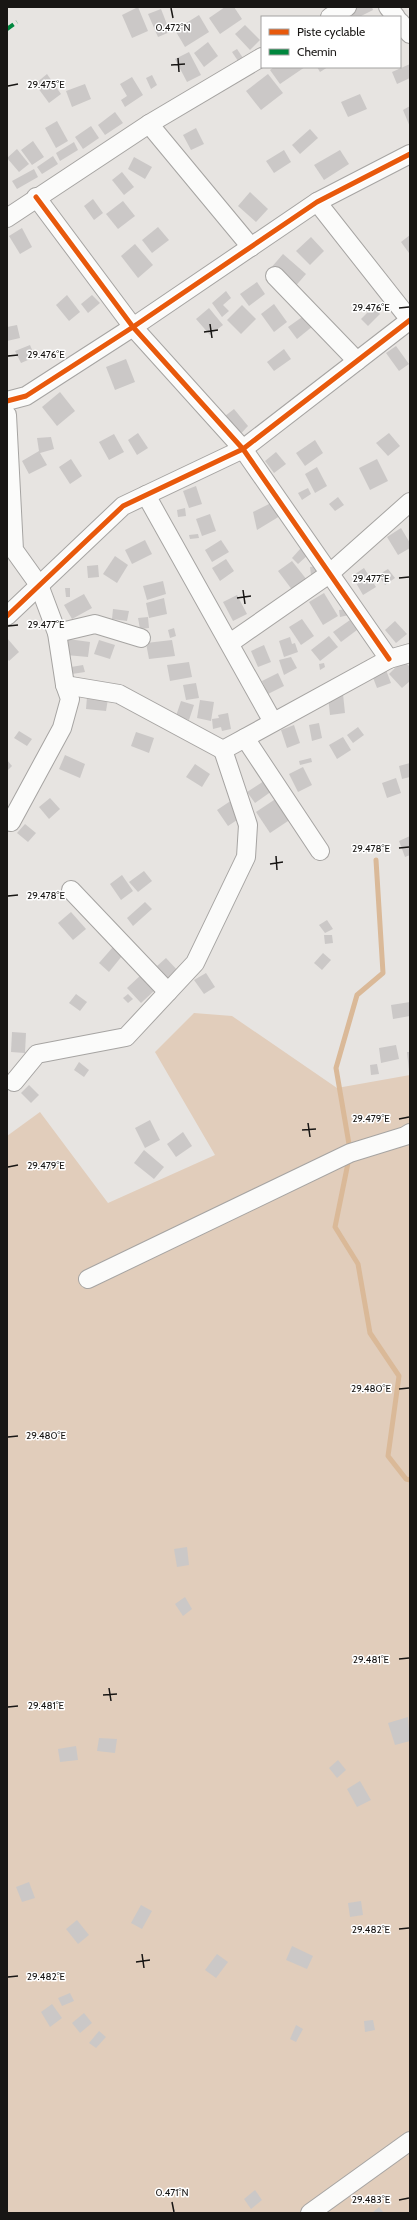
<svg xmlns="http://www.w3.org/2000/svg" width="417" height="2220" font-family="Cabin,sans-serif">
  <rect width="100%" height="100%" fill="#e7e4e1"/>
  <polygon fill="#e1cdbb" points="194,1013 232,1016 337,1088 410,1075 410,2213 7,2213 7,1136 40,1112 108,1203 215,1155 155,1052"/>
  <g fill="none" stroke-linecap="round" stroke-linejoin="round">
    <g stroke="#dab998" stroke-width="5">
      <polyline points="350,1150 336,1068 357,995 383,973 376,860"/>
      <polyline points="349,1158 335,1227 358,1264 370,1333 399,1376 388,1456 406,1479 410,1480"/>
    </g>
  </g>
  <g fill="#cbc8c7">
    <polygon points="138,7 148,31 132,38 122,15"/>
    <polygon points="225,7 234,7 242,19 220,34 209,18"/>
    <polygon points="358,7 372,7 373,10 359,17 338,17"/>
    <polygon points="161,9 170,32 158,37 148,14"/>
    <polygon points="199,15 209,32 185,47 175,30"/>
    <polygon points="245,25 260,40 250,50 235,34"/>
    <polygon points="208,42 218,56 204,67 194,53"/>
    <polygon points="237,49 243,58 238,61 232,52"/>
    <polygon points="189,52 201,75 187,82 175,59"/>
    <polygon points="410,64 410,78 397,84 392,72"/>
    <polygon points="274,67 305,67 280,84 270,70"/>
    <polygon points="317,67 328,67 320,72"/>
    <polygon points="47,74 61,94 49,103 35,84"/>
    <polygon points="268,74 283,93 261,110 246,91"/>
    <polygon points="152,75 157,85 151,89 146,78"/>
    <polygon points="132,77 143,95 125,107 121,100 127,96 120,84"/>
    <polygon points="85,84 91,99 72,107 66,91"/>
    <polygon points="360,94 367,109 348,117 341,102"/>
    <polygon points="410,106 410,127 403,110"/>
    <polygon points="115,112 123,123 105,135 98,125"/>
    <polygon points="57,121 68,141 56,148 45,128"/>
    <polygon points="91,126 99,138 83,149 75,137"/>
    <polygon points="196,128 204,144 191,150 183,135"/>
    <polygon points="310,129 318,138 300,154 292,145"/>
    <polygon points="33,141 44,157 32,165 21,150"/>
    <polygon points="74,142 78,150 60,161 56,153"/>
    <polygon points="17,149 29,164 19,172 7,158"/>
    <polygon points="284,150 291,162 274,173 266,161"/>
    <polygon points="340,150 349,164 324,180 314,165"/>
    <polygon points="53,156 58,164 42,174 37,167"/>
    <polygon points="134,157 152,167 145,179 128,169"/>
    <polygon points="34,169 38,177 17,189 12,181"/>
    <polygon points="122,172 134,187 124,195 112,180"/>
    <polygon points="250,192 268,209 256,222 238,206"/>
    <polygon points="93,199 103,213 94,220 84,206"/>
    <polygon points="123,201 135,216 118,229 106,214"/>
    <polygon points="158,227 169,240 152,253 142,240"/>
    <polygon points="22,228 32,247 20,254 9,236"/>
    <polygon points="410,235 410,253 409,253 401,242"/>
    <polygon points="311,237 324,251 310,265 296,251"/>
    <polygon points="135,244 153,265 138,278 121,256"/>
    <polygon points="283,254 306,274 293,289 270,269"/>
    <polygon points="257,282 265,294 249,306 240,294"/>
    <polygon points="226,291 231,298 223,305 229,311 222,317 212,303"/>
    <polygon points="67,295 80,312 69,321 56,305"/>
    <polygon points="92,295 100,303 88,313 81,304"/>
    <polygon points="274,304 287,322 274,332 261,314"/>
    <polygon points="242,305 256,319 241,334 227,320"/>
    <polygon points="373,307 380,314 368,326 361,319"/>
    <polygon points="209,308 223,325 210,335 196,319"/>
    <polygon points="305,315 313,326 297,339 288,327"/>
    <polygon points="17,325 20,338 7,341 7,327"/>
    <polygon points="30,345 35,357 21,363 15,351"/>
    <polygon points="396,346 409,364 399,371 386,353"/>
    <polygon points="284,349 291,359 274,371 267,362"/>
    <polygon points="126,359 135,382 115,390 106,367"/>
    <polygon points="60,392 75,411 57,426 42,407"/>
    <polygon points="234,409 248,426 235,440 220,420"/>
    <polygon points="138,433 148,448 137,455 128,440"/>
    <polygon points="389,433 400,446 388,456 376,443"/>
    <polygon points="114,434 124,452 109,460 99,442"/>
    <polygon points="51,437 54,449 40,453 47,465 29,474 22,461 39,451 37,438"/>
    <polygon points="315,440 323,453 305,466 296,453"/>
    <polygon points="276,452 286,464 274,473 265,461"/>
    <polygon points="71,459 82,476 70,484 59,467"/>
    <polygon points="377,459 388,481 370,490 359,468"/>
    <polygon points="317,467 327,486 315,493 305,474"/>
    <polygon points="196,486 202,504 189,508 183,491"/>
    <polygon points="308,488 311,494 302,500 298,493"/>
    <polygon points="338,497 344,505 335,511 329,504"/>
    <polygon points="275,501 280,516 257,530 253,512"/>
    <polygon points="185,508 186,516 178,517 177,510"/>
    <polygon points="210,514 216,531 202,536 196,519"/>
    <polygon points="401,528 410,543 410,548 398,555 387,537"/>
    <polygon points="198,534 199,538 190,539 189,535"/>
    <polygon points="145,540 152,554 132,564 125,550"/>
    <polygon points="221,540 229,552 212,562 205,550"/>
    <polygon points="301,548 308,555 298,564 292,558"/>
    <polygon points="115,556 128,565 117,583 103,574"/>
    <polygon points="226,559 234,571 220,581 212,568"/>
    <polygon points="292,561 307,580 293,591 278,571"/>
    <polygon points="98,565 99,577 88,578 87,566"/>
    <polygon points="318,566 319,574 311,575 310,567"/>
    <polygon points="364,568 376,587 363,595 352,576"/>
    <polygon points="388,569 395,578 385,585 378,575"/>
    <polygon points="163,581 166,594 147,600 143,586"/>
    <polygon points="65,588 70,588 70,597 66,597"/>
    <polygon points="324,593 338,616 323,625 309,602"/>
    <polygon points="84,594 92,608 72,619 64,605"/>
    <polygon points="237,595 247,614 233,621 223,602"/>
    <polygon points="164,598 167,614 149,618 146,603"/>
    <polygon points="113,609 129,611 127,621 112,619"/>
    <polygon points="348,609 349,615 340,617 339,610"/>
    <polygon points="148,617 149,628 140,629 138,618"/>
    <polygon points="302,619 314,636 301,645 289,627"/>
    <polygon points="350,620 357,630 341,642 333,632"/>
    <polygon points="395,621 407,634 396,643 385,630"/>
    <polygon points="174,628 176,636 170,638 168,630"/>
    <polygon points="329,636 338,647 320,661 311,650"/>
    <polygon points="290,637 292,644 295,643 298,652 284,657 279,641"/>
    <polygon points="7,638 19,652 9,661 7,658"/>
    <polygon points="68,639 90,642 88,657 66,655"/>
    <polygon points="99,640 115,645 110,659 94,654"/>
    <polygon points="172,640 175,656 149,659 146,643"/>
    <polygon points="264,645 271,662 258,667 251,651"/>
    <polygon points="291,657 297,668 284,675 279,660"/>
    <polygon points="403,660 410,667 410,681 402,688 389,674"/>
    <polygon points="189,662 192,677 170,681 167,665"/>
    <polygon points="324,663 325,667 320,670 319,664"/>
    <polygon points="83,665 85,672 72,674 71,667"/>
    <polygon points="386,670 391,683 377,688 372,675"/>
    <polygon points="278,673 284,686 268,694 262,681"/>
    <polygon points="196,683 199,698 186,700 183,685"/>
    <polygon points="343,694 345,713 330,715 328,696"/>
    <polygon points="87,697 108,699 106,711 86,709"/>
    <polygon points="200,700 214,702 211,721 197,718"/>
    <polygon points="181,701 194,705 189,720 176,716"/>
    <polygon points="228,713 231,729 222,731 221,727 213,729 212,719 219,718 218,715"/>
    <polygon points="319,723 322,738 312,741 309,725"/>
    <polygon points="294,725 300,743 287,748 281,730"/>
    <polygon points="358,727 364,735 353,743 347,735"/>
    <polygon points="19,731 32,739 27,746 14,738"/>
    <polygon points="136,732 154,738 149,753 131,746"/>
    <polygon points="343,737 351,750 337,759 329,745"/>
    <polygon points="65,755 85,764 80,778 59,769"/>
    <polygon points="311,758 312,762 300,765 299,761"/>
    <polygon points="7,760 12,766 7,771"/>
    <polygon points="410,763 410,777 402,779 399,766"/>
    <polygon points="195,764 210,774 202,787 186,777"/>
    <polygon points="303,767 312,785 298,792 289,774"/>
    <polygon points="396,778 401,793 387,798 382,783"/>
    <polygon points="264,781 272,791 255,803 247,792"/>
    <polygon points="50,798 60,809 49,819 39,807"/>
    <polygon points="277,798 291,819 270,833 256,812"/>
    <polygon points="232,800 243,816 228,826 217,810"/>
    <polygon points="25,824 36,833 28,842 17,833"/>
    <polygon points="410,836 410,855 405,857 399,841"/>
    <polygon points="144,871 152,881 138,892 129,882"/>
    <polygon points="122,875 133,891 121,900 110,884"/>
    <polygon points="145,902 152,909 133,926 127,918"/>
    <polygon points="71,912 86,929 73,940 58,923"/>
    <polygon points="327,920 333,929 325,933 319,925"/>
    <polygon points="324,935 332,935 333,943 325,944"/>
    <polygon points="113,947 122,956 109,972 99,963"/>
    <polygon points="323,953 331,960 322,970 314,963"/>
    <polygon points="166,958 179,972 170,980 157,966"/>
    <polygon points="206,973 215,987 204,994 194,980"/>
    <polygon points="142,974 155,990 141,1003 127,988"/>
    <polygon points="76,994 87,1002 80,1011 69,1003"/>
    <polygon points="128,994 133,999 128,1003 123,998"/>
    <polygon points="410,1002 410,1016 393,1019 391,1005"/>
    <polygon points="12,1032 26,1033 25,1053 11,1052"/>
    <polygon points="396,1045 399,1059 381,1063 379,1048"/>
    <polygon points="407,1052 410,1052 410,1070 409,1071"/>
    <polygon points="79,1062 89,1070 84,1077 74,1070"/>
    <polygon points="377,1064 379,1074 371,1075 370,1065"/>
    <polygon points="29,1085 39,1095 31,1103 21,1093"/>
    <polygon points="150,1120 160,1140 145,1148 135,1128"/>
    <polygon points="183,1132 192,1146 176,1157 167,1144"/>
    <polygon points="144,1150 164,1167 154,1179 134,1163"/>
    <polygon points="187,1547 189,1565 177,1567 174,1549"/>
    <polygon points="185,1597 192,1609 183,1616 175,1604"/>
    <polygon points="408,1717 410,1741 395,1745 388,1723"/>
    <polygon points="99,1738 117,1739 115,1753 97,1751"/>
    <polygon points="76,1746 78,1760 60,1762 58,1749"/>
    <polygon points="338,1760 346,1770 337,1778 329,1768"/>
    <polygon points="360,1781 371,1800 357,1807 347,1789"/>
    <polygon points="29,1882 35,1898 22,1902 16,1887"/>
    <polygon points="361,1901 363,1915 350,1917 348,1903"/>
    <polygon points="141,1905 152,1911 142,1929 131,1923"/>
    <polygon points="77,1920 89,1935 78,1944 66,1929"/>
    <polygon points="292,1946 313,1956 307,1969 286,1960"/>
    <polygon points="217,1954 228,1962 216,1978 205,1970"/>
    <polygon points="70,1993 74,2001 62,2006 58,1998"/>
    <polygon points="52,2004 62,2018 50,2027 41,2012"/>
    <polygon points="84,2013 92,2023 80,2033 72,2023"/>
    <polygon points="373,2020 375,2030 365,2032 364,2021"/>
    <polygon points="296,2025 303,2029 296,2042 290,2039"/>
    <polygon points="99,2031 106,2037 96,2048 89,2043"/>
    <polygon points="255,2190 262,2200 251,2209 244,2199"/>
    <polygon points="379,2207 384,2213 372,2213"/>
  </g>
  <g fill="none" stroke-linecap="round" stroke-linejoin="round">
    <g stroke="#a6a4a2" stroke-width="20">
      <g id="minor">
        <polyline points="388,7 396,17"/>
        <polyline points="330,17 347,7"/>
        <polyline points="400,22 410,34"/>
        <polyline points="149,124 251,247"/>
        <polyline points="36,197 133,327 243,449 389,659"/>
        <polyline points="7,218 149,124 262,57"/>
        <polyline points="275,276 357,361"/>
        <polyline points="7,401 26,396 133,327 317,202 410,154"/>
        <polyline points="7,415 14,550 39,585 57,633 65,685 70,699 62,728 11,822"/>
        <polyline points="146,495 273,722"/>
        <polyline points="7,616 123,506 243,449 410,320 317,202"/>
        <polyline points="57,633 95,624 141,638"/>
        <polyline points="230,643 329,574 410,502"/>
        <polyline points="65,685 119,694 223,750 389,659 410,653"/>
        <polyline points="245,738 320,851"/>
        <polyline points="71,890 168,992"/>
        <polyline points="14,1082 37,1054 126,1037 195,963 246,857 248,825 223,750"/>
        <polyline points="88,1279 350,1153 405,1136 410,1133"/>
        <polyline points="310,2213 410,2141"/>
      </g>
    </g>
    <use href="#minor" stroke="#fbfbfa" stroke-width="18"/>
    <polyline stroke="#00873e" stroke-width="4" stroke-dasharray="8 4" stroke-linecap="butt" points="7,29 17,22"/>
    <g stroke="#fff" stroke-width="8">
      <g id="cycleway">
        <polyline points="36,197 133,327 243,449 389,659"/>
        <polyline points="7,401 26,396 133,327 317,202 410,154"/>
        <polyline points="7,616 123,506 243,449 410,320"/>
      </g>
    </g>
    <use href="#cycleway" stroke="#e8590c" stroke-width="5"/>
  </g>
  <path fill="none" stroke="#181614" stroke-width="1.5" d="M 171,8 L 173,18M 178,58 L 179,72M 171,65 L 185,64M 8,86 L 18,84M 399,308 L 409,307M 210,324 L 212,338M 204,332 L 218,330M 8,356 L 18,355M 399,578 L 409,577M 243,590 L 245,604M 237,598 L 251,596M 8,626 L 18,625M 399,848 L 409,847M 276,856 L 277,870M 270,864 L 283,862M 8,896 L 18,895M 399,1119 L 409,1117M 308,1123 L 310,1137M 302,1130 L 316,1129M 8,1167 L 18,1165M 399,1389 L 409,1388M 8,1437 L 18,1436M 399,1659 L 409,1658M 109,1688 L 111,1701M 103,1695 L 117,1694M 8,1707 L 18,1706M 399,1929 L 409,1928M 142,1954 L 144,1968M 136,1962 L 150,1960M 8,1977 L 18,1976M 399,2200 L 409,2198M 172,2202 L 174,2212"/>
  <g font-size="10" text-anchor="middle" fill="#181614" stroke="#fff" stroke-width="3" stroke-linejoin="round" paint-order="stroke">
    <text x="173" y="31">0.472°N</text>
    <text x="46" y="88">29.475°E</text>
    <text x="371" y="311">29.476°E</text>
    <text x="46" y="358">29.476°E</text>
    <text x="371" y="582">29.477°E</text>
    <text x="46" y="628">29.477°E</text>
    <text x="371" y="852">29.478°E</text>
    <text x="46" y="899">29.478°E</text>
    <text x="371" y="1122">29.479°E</text>
    <text x="46" y="1169">29.479°E</text>
    <text x="371" y="1392">29.480°E</text>
    <text x="46" y="1439">29.480°E</text>
    <text x="371" y="1663">29.481°E</text>
    <text x="46" y="1709">29.481°E</text>
    <text x="371" y="1933">29.482°E</text>
    <text x="46" y="1980">29.482°E</text>
    <text x="172" y="2196">0.471°N</text>
    <text x="371" y="2203">29.483°E</text>
  </g>
  <rect width="417" height="2220" fill="none" stroke="#181614" stroke-width="16"/>
  <rect x="261" y="16" width="140" height="52" fill="#ffffff" stroke="#a3a2a1"/>
  <rect x="269" y="29" width="20" height="6" fill="#e8590c" stroke="#a3a2a1"/>
  <text x="297" y="36" font-size="12" fill="#181614">Piste cyclable</text>
  <rect x="269" y="49" width="20" height="6" fill="#00873e" stroke="#a3a2a1"/>
  <text x="297" y="56" font-size="12" fill="#181614">Chemin</text>
</svg>
